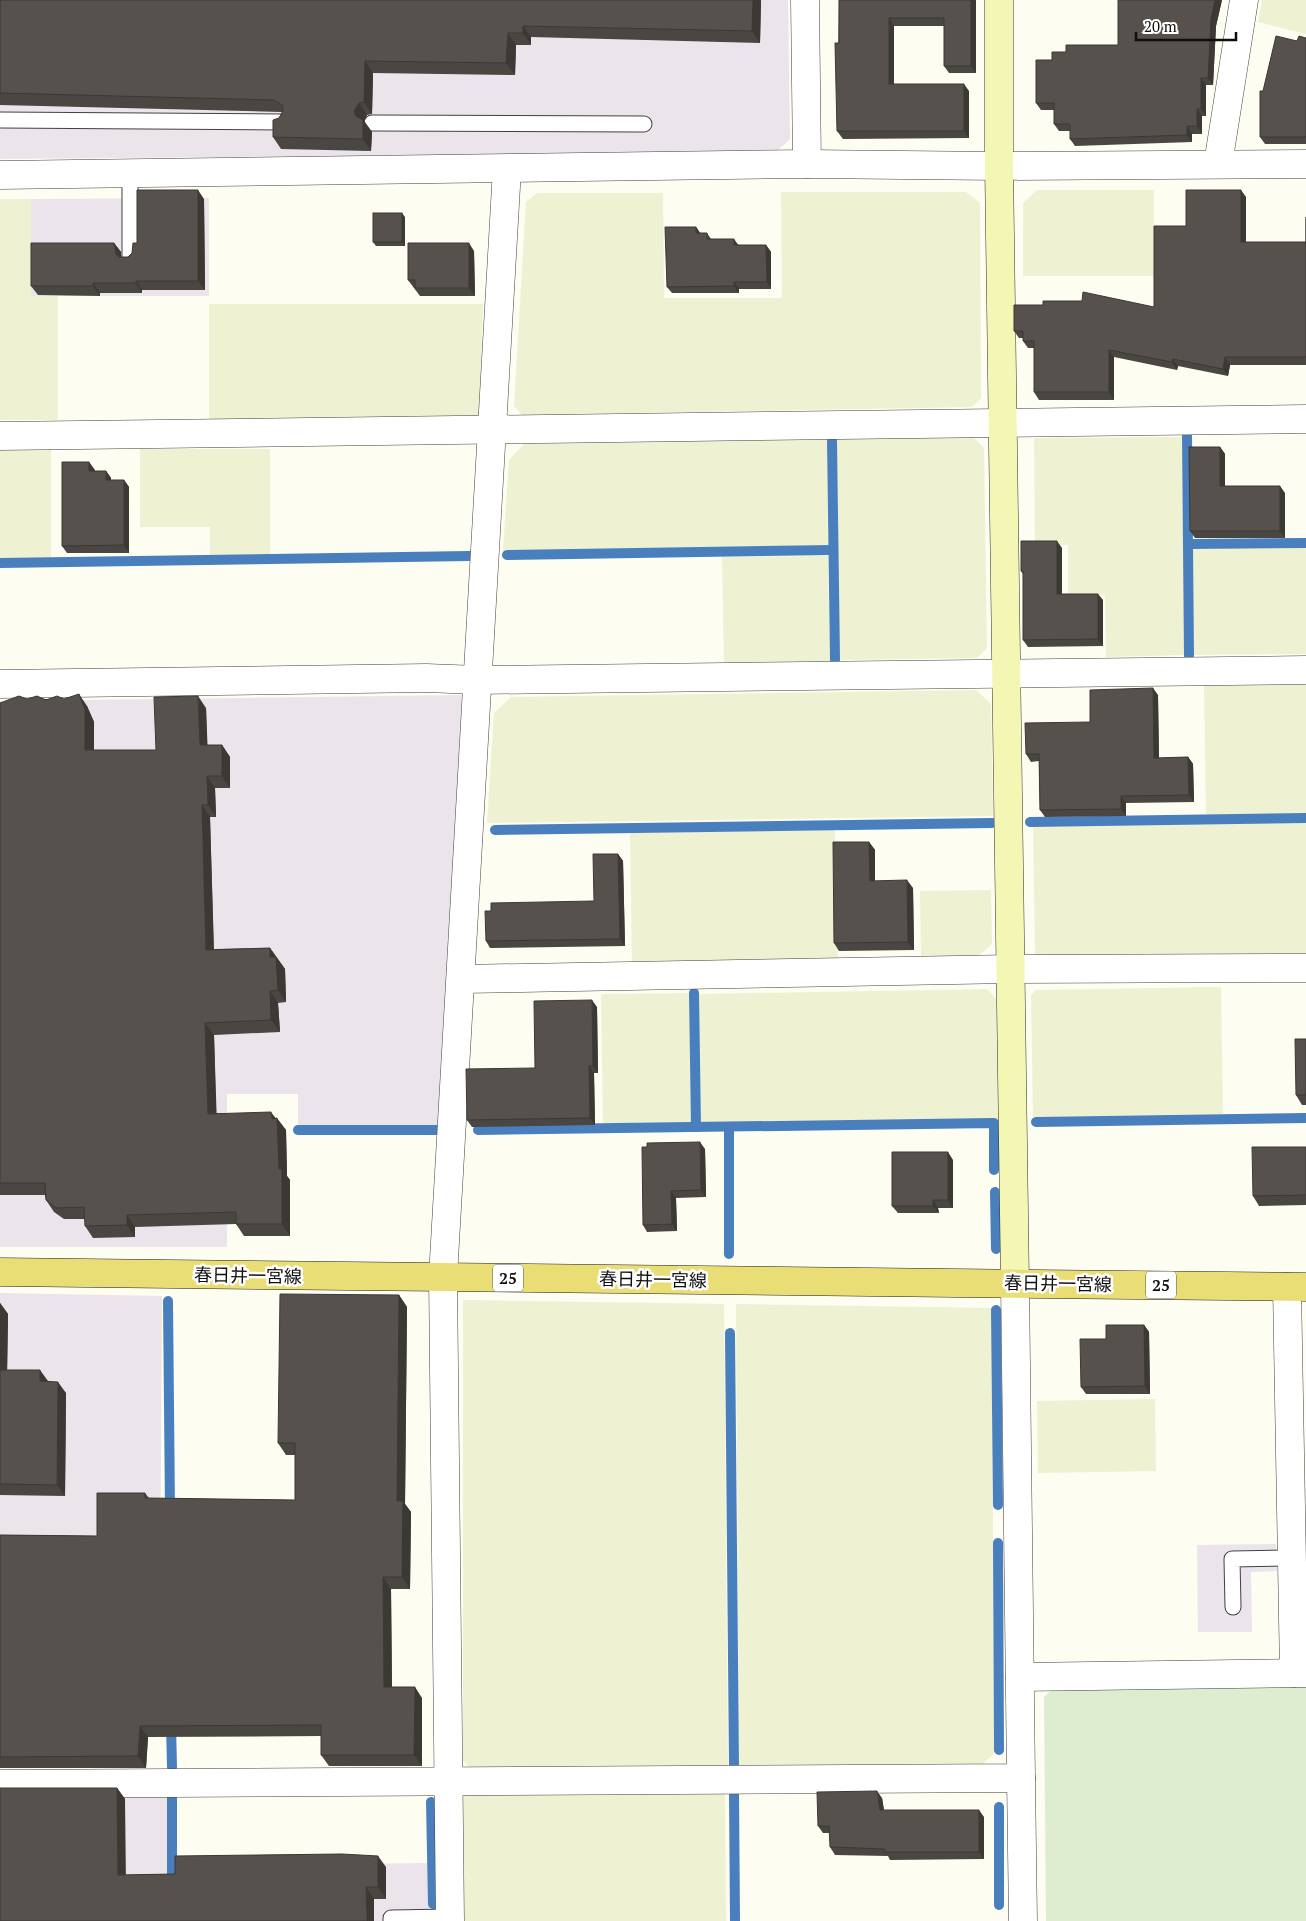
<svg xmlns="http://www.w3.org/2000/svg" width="1306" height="1921" font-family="'PT Serif','Noto Sans JP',serif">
  <rect width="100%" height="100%" fill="#fdfdf1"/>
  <g fill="#ece4eb">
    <polygon points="0,0 788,0 790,139 776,152 0,159"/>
    <polygon points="209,198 209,296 31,296 31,199"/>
    <polygon points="463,695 438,1128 298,1129 298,1094 227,1094 227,1247 0,1247 0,701"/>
    <polygon points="0,1293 162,1296 160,1600 0,1599"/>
    <polygon points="1276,1544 1277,1571 1251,1572 1252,1632 1198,1632 1197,1545"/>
    <polygon points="167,1794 168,1921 0,1795"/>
    <polygon points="429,1863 430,1921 179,1921 178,1866"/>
  </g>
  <g fill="#eff1d3">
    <polygon points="1262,0 1306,0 1306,34 1258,22"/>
    <polygon points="1037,190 1154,190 1154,276 1023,276 1023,203"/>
    <polygon points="781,192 966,192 980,203 981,398 972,407 522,415 514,406 526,202 537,193 663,193 664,298 782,298"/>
    <polygon points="0,199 31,199 31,296 58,296 58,420 0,420"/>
    <polygon points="209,304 483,304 479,418 209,420"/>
    <polygon points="973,437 984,448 987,648 977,658 839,660 836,439"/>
    <polygon points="1183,437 1185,655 1106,657 1105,595 1068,595 1068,545 1035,545 1034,438"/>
    <polygon points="827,439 828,546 503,551 509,460 524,444"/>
    <polygon points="140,449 270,449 270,555 210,555 210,527 140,527"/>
    <rect x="0" y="450" width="51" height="109"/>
    <polygon points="1306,545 1306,654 1193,655 1192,546"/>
    <polygon points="828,556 830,661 724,663 722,557"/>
    <polygon points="1306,683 1306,814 1206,816 1204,685"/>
    <polygon points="976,690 991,704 993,816 487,823 494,713 511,697"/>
    <polygon points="1306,821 1306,957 1042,961 1035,954 1033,825"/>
    <polygon points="835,830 838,962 632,965 630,833"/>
    <polygon points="991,890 992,944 978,956 921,956 920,891"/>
    <polygon points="1221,987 1223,1114 1033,1117 1031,995 1036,990"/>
    <polygon points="987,989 997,1000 999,1119 699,1123 697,994"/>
    <polygon points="691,993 693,1124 603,1125 601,994"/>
    <polygon points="463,1300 724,1304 728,1767 472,1770 463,1761"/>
    <polygon points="736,1304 992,1308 994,1754 981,1765 739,1767"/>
    <polygon points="1155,1399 1156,1471 1038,1473 1037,1401"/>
    <polygon points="725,1793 726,1921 464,1921 463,1798 467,1794"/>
  </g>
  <polygon fill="#deedcf" points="1306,1684 1306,1921 1046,1921 1044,1697 1054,1688"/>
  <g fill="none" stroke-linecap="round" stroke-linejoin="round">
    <g stroke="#4a7fbe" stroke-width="10">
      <polyline points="1187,435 1189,656"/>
      <polyline points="832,441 835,660"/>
      <polyline points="1188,544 1306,543"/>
      <polyline points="507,555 833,550"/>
      <polyline points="0,563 470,556"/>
      <polyline points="1030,822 1306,818"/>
      <polyline points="495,830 992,823"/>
      <polyline points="694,993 696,1127"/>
      <polyline points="1036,1122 1306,1118"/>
      <polyline points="729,1127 729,1254"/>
      <polyline points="298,1130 437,1130"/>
      <polyline points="478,1130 994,1123 994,1170"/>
      <polyline points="995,1192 996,1249"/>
      <polyline points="168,1301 170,1511"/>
      <polyline points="996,1310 998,1505"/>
      <polyline points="730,1333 734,1765"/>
      <polyline points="998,1543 999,1750"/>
      <polyline points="171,1725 172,1767"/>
      <polyline points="734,1793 735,1921"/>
      <polyline points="172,1797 172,1888"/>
      <polyline points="431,1802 433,1904"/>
      <polyline points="999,1807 999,1905"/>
    </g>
    <g stroke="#414141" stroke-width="17">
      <g id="lane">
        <polyline points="0,120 282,122"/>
        <polyline points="372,123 644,124"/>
        <polyline points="130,174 130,258"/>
        <polyline points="1233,1607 1232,1559 1292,1558"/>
        <polyline points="391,1921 391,1918 450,1917"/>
      </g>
    </g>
    <g stroke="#414141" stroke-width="29">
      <g id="street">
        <polyline points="805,0 807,164"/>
        <polyline points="1218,164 1244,0"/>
        <polyline points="0,175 807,164 999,166 1306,164"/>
        <polyline points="0,436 1306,419"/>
        <polyline points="0,684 426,678 478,680 1306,670"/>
        <polyline points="462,979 1011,969 1306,968"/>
        <polyline points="1287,1287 1294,1673"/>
        <polyline points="1020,1677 1306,1673"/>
        <polyline points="1021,1778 1023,1921"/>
        <polyline points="0,1784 1021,1778 1015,1283"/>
        <polyline points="450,1921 443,1277 507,169"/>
      </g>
    </g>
    <g stroke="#303030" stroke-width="29">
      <polyline id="secondary" points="999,0 999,166 1015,1283"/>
    </g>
    <g stroke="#1f1f1f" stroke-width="29">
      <polyline id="primary" points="0,1272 1306,1287"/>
    </g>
    <use href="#lane" stroke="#fff" stroke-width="15"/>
    <use href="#street" stroke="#fff" stroke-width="28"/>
    <use href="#secondary" stroke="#f4f6b3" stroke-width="28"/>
    <use href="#primary" stroke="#e9de75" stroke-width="28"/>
  </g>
  <g fill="#4a4641">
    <polygon points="0,0 761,0 760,43 531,37 531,45 516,45 515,75 373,73 372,114 367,115 364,121 372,132 371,151 281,149 273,137 279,118 282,112 0,105"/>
    <polygon points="839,0 976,0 976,73 949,73 944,66 944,26 894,26 894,84 969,91 969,138 843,139 837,131"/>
    <polygon points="1118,0 1222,0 1216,26 1213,85 1206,85 1206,116 1202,116 1202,134 1192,134 1192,142 1075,146 1070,139 1070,131 1059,131 1054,124 1054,110 1041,110 1036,103 1052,60 1066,52 1118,45"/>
    <polygon points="1306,38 1306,144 1265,144 1260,137 1263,91 1297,41"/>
    <polygon points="1246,197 1246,242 1306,242 1306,217 1306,365 1230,365 1228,376 1178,366 1177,370 1114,357 1114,400 1039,400 1034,392 1034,348 1028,348 1023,341 1023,338 1019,338 1014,331 1154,307 1186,226"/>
    <polygon points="204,199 205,290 142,290 142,293 100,293 100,296 38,295 31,286 114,243 121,252 121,257 128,257 132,253 137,243"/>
    <polygon points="405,217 405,246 376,246 373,242"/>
    <polygon points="696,227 700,233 707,233 711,239 739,245 766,245 771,252 771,289 739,289 739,293 672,293 667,287"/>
    <polygon points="474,251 475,296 420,296 408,280"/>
    <polygon points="1220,447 1225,454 1225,486 1285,493 1285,538 1195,538 1190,531"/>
    <polygon points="89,462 95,471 106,471 111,478 111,480 124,480 129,487 129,553 67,553 62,546"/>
    <polygon points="1062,548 1062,594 1103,600 1103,646 1028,647 1023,640 1023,574 1021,571"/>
    <polygon points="1158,695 1159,758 1188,757 1193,764 1194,802 1126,803 1126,816 1045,817 1040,810 1039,761 1031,762 1026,754 1090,722"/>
    <polygon points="27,699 64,699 87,706 94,722 94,750 156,750 206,708 207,745 222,745 230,757 230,788 215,788 216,817 210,817 214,949 270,948 285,969 286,1002 278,1003 280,1032 214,1035 216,1113 276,1118 286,1130 287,1176 290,1180 290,1236 244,1236 236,1224 135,1227 135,1237 93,1238 85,1226 85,1219 64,1219 54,1212 46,1200 45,1195 0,1195 0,703"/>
    <polygon points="869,842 875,850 875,881 913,888 914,950 839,951 834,943"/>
    <polygon points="618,854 623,861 625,946 490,948 486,941 491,911 594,901"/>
    <polygon points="597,1007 598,1073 594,1073 595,1125 472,1127 467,1120 535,1068"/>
    <polygon points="1306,1039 1306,1105 1302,1105 1296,1095"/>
    <polygon points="1306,1147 1306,1205 1259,1206 1253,1196"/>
    <polygon points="705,1149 706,1197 676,1198 677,1231 647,1232 643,1225"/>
    <polygon points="953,1160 953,1208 938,1208 939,1213 898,1213 892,1206"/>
    <polygon points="399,1295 407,1307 405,1504 411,1512 410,1589 391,1589 392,1687 422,1698 422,1766 329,1766 321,1755 321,1736 148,1737 146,1768 0,1768 0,1535 97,1536 145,1493 149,1498 295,1500 295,1455 286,1455 278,1443"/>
    <polygon points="0,1303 8,1314 7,1370 48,1381 66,1393 65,1496 0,1495"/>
    <polygon points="1144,1325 1149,1332 1150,1394 1086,1394 1081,1387 1106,1339"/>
    <polygon points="117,1788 125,1799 125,1875 175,1874 386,1867 386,1899 374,1899 0,1921"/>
    <polygon points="882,1798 884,1810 984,1817 984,1859 890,1860 888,1856 835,1855 830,1847 830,1833 823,1833 818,1826"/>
  </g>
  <g fill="#3c3935">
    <polygon points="753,0 761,0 760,43 752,31"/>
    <polygon points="971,0 976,0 976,73 971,66"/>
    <polygon points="1215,0 1222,0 1216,26 1213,85 1208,78 1211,19"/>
    <polygon points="889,18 894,26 894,91 889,84"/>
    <polygon points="523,26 531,37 531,45 523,33"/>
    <polygon points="508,33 516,45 515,75 506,63"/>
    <polygon points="365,61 373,73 372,114 364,102"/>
    <polygon points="1201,78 1206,85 1206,116 1201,109"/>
    <polygon points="964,84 969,91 969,138 964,131"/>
    <polygon points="359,103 367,115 364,121 372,132 371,151 363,139 356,116 354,111"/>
    <polygon points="1197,109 1202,116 1202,134 1197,126"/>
    <polygon points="1187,126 1192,134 1192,142 1187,135"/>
    <polygon points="198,190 204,199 205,290 198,281"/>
    <polygon points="1241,190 1246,197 1246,249 1241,242"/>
    <polygon points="402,213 405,217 405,246 402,242"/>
    <polygon points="696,227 701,234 696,233"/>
    <polygon points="734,239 739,246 734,245"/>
    <polygon points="114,243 121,252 122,263 116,254"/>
    <polygon points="469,243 474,251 475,296 469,288"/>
    <polygon points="766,245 771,252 771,289 767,282"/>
    <polygon points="136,281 142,290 142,293 136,283"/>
    <polygon points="734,282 739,289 739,293 734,286"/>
    <polygon points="93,283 100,293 100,296 93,286"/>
    <polygon points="1109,350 1114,357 1114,400 1109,392"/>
    <polygon points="1225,357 1230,365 1228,376 1223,369"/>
    <polygon points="1173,359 1178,366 1177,370 1172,362"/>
    <polygon points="1220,447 1225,454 1225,493 1220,486"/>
    <polygon points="89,462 95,470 95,478 89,471"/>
    <polygon points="106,471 111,478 111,487 106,480"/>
    <polygon points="124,480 129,487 129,553 124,545"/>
    <polygon points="1280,486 1285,493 1285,538 1280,531"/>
    <polygon points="1057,541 1062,548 1062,601 1057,594"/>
    <polygon points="1098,594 1103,600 1103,646 1098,639"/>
    <polygon points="1153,688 1158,695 1159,765 1154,758"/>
    <polygon points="79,694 87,706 94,722 94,762 85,750"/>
    <polygon points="198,696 206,708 208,757 200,745"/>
    <polygon points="222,745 230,757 230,788 222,776"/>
    <polygon points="1188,757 1193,764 1194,802 1189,795"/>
    <polygon points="207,776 215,788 216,817 208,805"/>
    <polygon points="1121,796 1126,803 1126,816 1121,809"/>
    <polygon points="202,805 210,817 214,962 206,950"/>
    <polygon points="869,842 875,850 875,888 870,881"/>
    <polygon points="618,854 623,861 625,946 620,939"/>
    <polygon points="907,880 913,888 914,950 908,942"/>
    <polygon points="270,948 285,969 286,1002 278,990 270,957"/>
    <polygon points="270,991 278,1003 280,1032 271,1020"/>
    <polygon points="592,1000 597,1007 598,1073 593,1066"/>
    <polygon points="205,1023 214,1035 217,1126 208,1114"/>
    <polygon points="589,1066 594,1073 595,1125 590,1118"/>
    <polygon points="271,1112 277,1120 277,1118 286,1130 287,1176 290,1180 290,1236 282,1224 279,1169"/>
    <polygon points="700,1142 705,1149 706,1197 701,1190"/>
    <polygon points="948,1152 953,1160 953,1208 948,1200"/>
    <polygon points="671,1191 676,1198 677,1231 672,1224"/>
    <polygon points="933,1200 938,1208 939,1213 933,1206"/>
    <polygon points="127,1215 135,1227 135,1237 127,1225"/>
    <polygon points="399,1295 407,1307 405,1504 411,1512 410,1589 402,1577 397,1501"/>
    <polygon points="0,1303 8,1314 7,1381 0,1371"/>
    <polygon points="1144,1325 1149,1332 1150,1394 1145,1386"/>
    <polygon points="40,1370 48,1381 40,1381"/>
    <polygon points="58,1382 66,1393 65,1496 57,1485"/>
    <polygon points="383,1577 391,1589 392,1698 384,1687"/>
    <polygon points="415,1687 422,1698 422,1766 414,1755"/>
    <polygon points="140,1726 148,1737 146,1768 138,1756"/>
    <polygon points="117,1788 125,1799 126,1886 118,1875"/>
    <polygon points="877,1791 882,1798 885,1817 880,1810"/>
    <polygon points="979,1810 984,1817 984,1859 979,1852"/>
    <polygon points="378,1856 386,1867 386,1899 378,1887"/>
    <polygon points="366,1887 374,1899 374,1921 367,1921"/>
  </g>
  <g fill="#56514c" stroke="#3c3935">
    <polygon points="0,0 753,0 752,31 523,26 523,33 508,33 506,63 365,61 364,102 359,103 354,111 356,116 363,120 363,139 273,137 273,120 279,118 283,111 282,105 274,100 0,93"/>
    <polygon points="839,0 971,0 971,66 944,66 944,18 889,18 889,84 964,84 964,131 837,131 835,43 839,43"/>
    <polygon points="1118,0 1215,0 1211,19 1208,78 1201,78 1201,109 1197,109 1197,126 1187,126 1187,135 1070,139 1070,124 1054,124 1054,103 1036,103 1036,60 1052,60 1052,52 1066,52 1066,45 1118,45"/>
    <polygon points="1276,36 1297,41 1299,36 1306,38 1306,137 1260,137 1260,91 1263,91"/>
    <polygon points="137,190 198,190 198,281 136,281 136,283 93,283 93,286 31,286 31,243 114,243 116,254 119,257 128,257 132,253 133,243 137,243"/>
    <polygon points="1186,190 1241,190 1241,242 1306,242 1306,217 1306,357 1225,357 1223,369 1173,359 1172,362 1109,350 1109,392 1034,392 1034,341 1023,341 1023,331 1014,331 1014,305 1043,305 1043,301 1082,301 1083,292 1154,307 1154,226 1186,226"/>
    <rect x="373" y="213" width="29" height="29"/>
    <polygon points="665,227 696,227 696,233 707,233 707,239 734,239 734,245 766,245 767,282 734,282 734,286 667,287"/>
    <polygon points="408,243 469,243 469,288 415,288 415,280 408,280"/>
    <polygon points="1189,447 1220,447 1220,486 1280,486 1280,531 1190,531"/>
    <polygon points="62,462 89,462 89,471 106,471 106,480 124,480 124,545 62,546"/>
    <polygon points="1021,541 1057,541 1057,594 1098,594 1098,639 1023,640 1023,571 1021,571"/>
    <polygon points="1153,688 1154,758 1188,757 1189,795 1121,796 1121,809 1040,810 1039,754 1026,754 1025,723 1090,722 1090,690"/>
    <polygon points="79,694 85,710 85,750 156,750 154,697 198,696 200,745 222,745 222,776 207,776 208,805 202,805 206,950 270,948 270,957 276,957 278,990 270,991 271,1020 205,1023 208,1114 271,1112 272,1119 277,1118 279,1169 282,1169 282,1224 236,1224 236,1212 127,1215 127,1225 85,1226 84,1207 56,1208 46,1200 45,1183 0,1183 0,703 19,696 27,699 37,696 46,700 57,696 64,699"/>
    <polygon points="833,842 869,842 870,881 907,880 908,942 834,943"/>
    <polygon points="593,854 618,854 620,939 486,941 485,911 491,911 491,903 594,901"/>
    <polygon points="592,1000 593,1066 589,1066 590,1118 467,1120 466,1069 535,1068 534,1001"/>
    <polygon points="1295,1039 1306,1039 1306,1095 1296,1095"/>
    <polygon points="700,1142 701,1190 671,1191 672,1224 643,1225 642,1147 647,1147 647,1143"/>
    <polygon points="1252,1147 1306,1147 1306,1195 1253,1196"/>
    <polygon points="892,1152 948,1152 948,1200 933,1200 933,1206 892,1206"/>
    <polygon points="280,1294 399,1295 397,1501 403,1501 402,1577 383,1577 384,1687 415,1687 414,1755 321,1755 321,1725 140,1726 138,1756 0,1757 0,1535 97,1536 97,1493 145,1493 145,1498 295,1500 295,1443 278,1443"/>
    <polygon points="1106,1325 1144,1325 1145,1386 1081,1387 1080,1339 1106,1339"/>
    <polygon points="0,1370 40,1370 40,1381 58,1382 57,1485 0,1484"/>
    <polygon points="0,1788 117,1788 118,1875 175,1874 175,1856 342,1854 378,1856 378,1887 366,1887 367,1921 0,1921"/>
    <polygon points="877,1791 880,1810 979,1810 979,1852 885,1852 885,1849 830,1847 829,1826 818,1826 817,1792"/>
  </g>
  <g text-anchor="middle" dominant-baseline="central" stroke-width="5" stroke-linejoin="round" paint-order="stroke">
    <g fill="#fff" stroke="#565656" stroke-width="1">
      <rect x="493" y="1264.5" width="30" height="27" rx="4"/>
      <rect x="1146" y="1271.5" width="30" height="27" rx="4"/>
    </g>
    <g font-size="16" font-weight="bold" fill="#0e0e0e">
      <text x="508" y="1278">25</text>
      <text x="1161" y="1285">25</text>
    </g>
    <g font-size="18" fill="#0e0e0e" stroke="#fff">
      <text transform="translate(248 1275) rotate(1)">春日井一宮線</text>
      <text transform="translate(653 1279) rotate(1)">春日井一宮線</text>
      <text transform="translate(1058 1283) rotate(1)">春日井一宮線</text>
    </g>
  </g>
  <path d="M1136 32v8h100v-8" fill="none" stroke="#0e0e0e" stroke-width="2.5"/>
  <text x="1144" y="32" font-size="15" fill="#0e0e0e" stroke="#ffffff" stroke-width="4" paint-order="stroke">20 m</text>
</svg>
